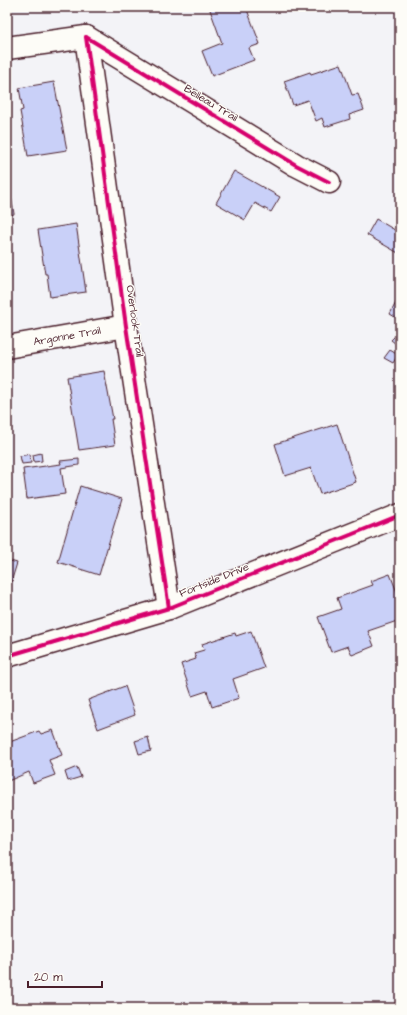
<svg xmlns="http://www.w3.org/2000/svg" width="407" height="1015" font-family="'Architects Daughter',sans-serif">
  <rect width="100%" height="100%" fill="#f3f3f7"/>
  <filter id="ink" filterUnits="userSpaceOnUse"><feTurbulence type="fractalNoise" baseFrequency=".025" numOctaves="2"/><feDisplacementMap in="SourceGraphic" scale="8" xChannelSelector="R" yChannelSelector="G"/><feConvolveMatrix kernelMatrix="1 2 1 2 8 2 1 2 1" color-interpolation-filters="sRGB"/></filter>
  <g filter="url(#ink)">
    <g fill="#c9d0f8" stroke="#4a1f2b">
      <polygon points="209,7 246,7 260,44 249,48 254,60 212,76 202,51 222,43"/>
      <polygon points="341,64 352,95 358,94 364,110 349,115 350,119 325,127 322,118 316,121 308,100 293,105 284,81 310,72 311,74"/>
      <polygon points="54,82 67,150 28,156 20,111 23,110 19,88"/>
      <polygon points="234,171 280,197 271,212 255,203 245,220 216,203"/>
      <polygon points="7,196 11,196 14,214 7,216"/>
      <polygon points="376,219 400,233 400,254 367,235"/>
      <polygon points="76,224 86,292 50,297 47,274 45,274 38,230"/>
      <polygon points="400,295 400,320 390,314"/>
      <polygon points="399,332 400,333 400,347 391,340"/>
      <polygon points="390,350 398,355 393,363 384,358"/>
      <polygon points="400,359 400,368 396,365"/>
      <polygon points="104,371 113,419 111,419 115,445 79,450 67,377"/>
      <polygon points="337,424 356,482 320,494 311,468 285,476 275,444"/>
      <polygon points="41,453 42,461 34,462 33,455"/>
      <polygon points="30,454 31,463 22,464 20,456"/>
      <polygon points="79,459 79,465 61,468 65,494 27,499 23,469 61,464 60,461"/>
      <polygon points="80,486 122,499 99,575 58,562"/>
      <polygon points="7,560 17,563 8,592 7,591"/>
      <polygon points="390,574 400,600 400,620 368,631 374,646 352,655 348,646 331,652 318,617 341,609 337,598 373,585 371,581"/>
      <polygon points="251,631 264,668 233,679 239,698 212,707 207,691 192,696 181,664 196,659 194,653 204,650 202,644 235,633 236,636"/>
      <polygon points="125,686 135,715 98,729 88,700"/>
      <polygon points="53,730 62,755 49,760 55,775 33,783 29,772 8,781 7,777 7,743 39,731 41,734"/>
      <polygon points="148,737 151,751 139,754 135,741"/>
      <polygon points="77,767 81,777 68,781 65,772"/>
    </g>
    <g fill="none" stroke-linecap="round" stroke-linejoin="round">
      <g stroke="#4a1f2b" stroke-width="25">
        <g id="minor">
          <polyline points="86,37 126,326 169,608"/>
          <polyline points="86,37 296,165 329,182"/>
          <polyline points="7,48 86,37"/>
          <polyline points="7,347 126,326"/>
          <polyline points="7,656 169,608 400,515"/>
        </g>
      </g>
      <use href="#minor" stroke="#fdfcf7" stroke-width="22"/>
      <g stroke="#fdfcf7" stroke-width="6">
        <g id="cycleway">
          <polyline points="86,37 126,326 169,608"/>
          <polyline points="86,37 296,165 329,182"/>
          <polyline points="7,656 169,608 400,515"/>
        </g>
      </g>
      <use href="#cycleway" stroke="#d6006c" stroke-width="4"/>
    </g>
  </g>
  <g text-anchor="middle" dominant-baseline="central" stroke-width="3" stroke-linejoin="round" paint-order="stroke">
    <g font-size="11" fill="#4a1f2b" stroke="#fdfcf7">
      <text transform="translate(211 103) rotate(31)">Belleau Trail</text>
      <text transform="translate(135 321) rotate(82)">Overlook Trail</text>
      <text transform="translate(67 336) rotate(-10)">Argonne Trail</text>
      <text transform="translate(214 580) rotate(-22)">Fortside Drive</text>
    </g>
  </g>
  <rect width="407" height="1015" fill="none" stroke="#fdfcf7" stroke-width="24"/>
  <rect x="12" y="12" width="383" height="991" fill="none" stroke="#4a1f2b" stroke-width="1.5" filter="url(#ink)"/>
  <path d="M28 981v6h74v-6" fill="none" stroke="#4a1f2b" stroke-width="2"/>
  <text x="34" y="981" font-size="12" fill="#4a1f2b" stroke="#fdfcf7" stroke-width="3" paint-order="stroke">20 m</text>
</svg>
